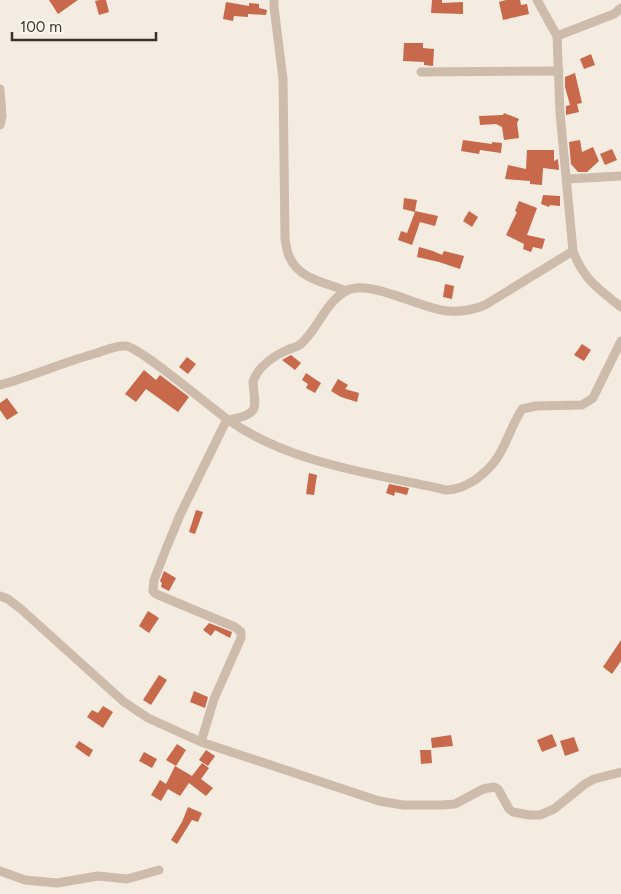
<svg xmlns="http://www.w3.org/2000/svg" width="621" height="894" font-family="Figtree,sans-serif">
  <rect width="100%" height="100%" fill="#f4ebe1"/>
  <g fill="#c8694b">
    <polygon points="49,0 78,0 58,14"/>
    <polygon points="99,0 106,0 109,12 99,15 95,1"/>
    <polygon points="432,0 442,0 442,3 463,2 463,14 431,13"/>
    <polygon points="506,0 520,0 521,5 527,4 529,14 503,20 499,2"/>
    <polygon points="226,2 249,6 249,3 259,4 259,8 267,10 266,15 248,14 248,17 234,16 233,21 223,19"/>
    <polygon points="404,43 423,43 423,48 434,49 433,66 424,65 424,62 403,61"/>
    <polygon points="591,54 595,65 584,69 580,59"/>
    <polygon points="575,73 582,103 577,104 579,112 566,115 566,106 570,105 565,87 565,77"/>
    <polygon points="504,113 519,119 517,123 519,138 504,140 502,127 496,124 480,125 479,116 503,115"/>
    <polygon points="463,140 492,144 492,142 502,143 501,153 480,150 479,154 461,151"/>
    <polygon points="580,140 582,152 593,147 599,161 587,172 578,172 571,164 569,142"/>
    <polygon points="612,149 617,160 605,165 600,154"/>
    <polygon points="527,150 554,150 554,161 558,159 559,170 543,168 542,185 530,184 530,181 505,179 508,165 526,169"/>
    <polygon points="543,195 560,196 560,206 550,205 549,207 541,204"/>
    <polygon points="404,198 417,200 415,211 438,216 435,226 420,222 412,245 398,240 401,231 407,233 415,212 403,209"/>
    <polygon points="519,201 537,208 527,235 545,239 542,249 533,247 531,252 523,249 524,244 506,235 517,212 515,211"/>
    <polygon points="469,211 478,217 472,227 463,221"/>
    <polygon points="419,247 433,251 442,255 444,251 464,256 460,269 439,262 417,257"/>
    <polygon points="445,284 454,286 452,299 443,297"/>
    <polygon points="582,344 591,350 584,361 574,355"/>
    <polygon points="291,355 301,363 295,370 282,360"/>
    <polygon points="187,357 196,364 188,374 179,367"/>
    <polygon points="144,370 156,380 160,375 189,397 178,412 146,389 136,402 125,394"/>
    <polygon points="306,373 321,383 315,393 306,388 308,384 302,380"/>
    <polygon points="338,379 348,385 345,389 359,393 357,402 341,397 331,391"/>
    <polygon points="7,398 18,413 7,420 0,410 0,403"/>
    <polygon points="309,473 317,475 314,495 306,494"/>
    <polygon points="389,484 409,488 407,495 395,492 394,496 386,493"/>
    <polygon points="196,510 203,512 195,534 189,532"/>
    <polygon points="164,571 176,578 169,591 161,587 162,583 160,581"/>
    <polygon points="148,611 159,618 149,633 139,626"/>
    <polygon points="209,623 232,632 230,638 215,630 211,636 203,630"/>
    <polygon points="621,640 621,661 612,674 603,667"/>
    <polygon points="159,675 167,680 151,705 143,700"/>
    <polygon points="194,691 208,697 205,708 190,702"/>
    <polygon points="103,706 113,712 103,728 87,717 92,710 98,713"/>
    <polygon points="552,734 557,746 542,752 537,740"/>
    <polygon points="451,735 453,746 432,748 431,738"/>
    <polygon points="574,737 579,751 565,756 560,741"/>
    <polygon points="79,741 93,750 89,757 75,747"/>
    <polygon points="177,744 186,750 176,766 166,760"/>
    <polygon points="206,750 215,756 208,766 199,760"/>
    <polygon points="420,750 431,750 432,763 421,764"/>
    <polygon points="144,752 157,759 152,768 139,761"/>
    <polygon points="202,763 209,768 201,779 213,788 206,796 189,783 180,796 168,789 161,801 151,795 160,780 166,784 175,766 192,776"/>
    <polygon points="188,807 202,813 198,822 192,820 177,844 171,840 182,822"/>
  </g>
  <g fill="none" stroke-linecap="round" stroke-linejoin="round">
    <g stroke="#cdbbac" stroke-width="9">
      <path d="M 274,0 L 274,7 L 283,79 L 285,239 C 286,245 287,253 290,258 C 299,279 327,283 346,291"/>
      <path d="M 537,0 L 557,36 L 560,113 L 573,251 C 583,279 599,289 621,307"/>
      <polyline points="557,36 614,14 621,8"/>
      <polyline points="421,72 559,71"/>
      <polyline points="0,89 2,116 0,125"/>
      <polyline points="567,179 621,176"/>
      <path d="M 0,385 C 33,376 64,362 97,353 C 106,350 117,345 126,346 C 141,348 210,407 227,419 C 290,464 372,473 446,490 C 457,490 465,486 475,480 C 506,458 504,438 522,409 L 536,406 L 582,405 L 593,398 L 621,341"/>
      <path d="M 229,420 C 261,414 255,408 253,382 C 257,368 272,357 285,351 C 290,348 297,348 302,343 C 318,328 326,302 346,291 C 369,278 421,309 448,311 C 462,312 473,310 485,305 L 573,251"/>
      <polyline points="0,596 8,599 22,610 124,702 148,718 201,742 379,801 403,805 442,805 455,804 483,789 494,787 498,789 509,809 513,812 529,815 540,815 554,809 585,784 594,779 621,772"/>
      <polyline points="201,742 214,699 241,638 241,632 235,627 156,594 153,591 154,580 166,549 180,515 227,419"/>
      <polyline points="0,871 25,880 57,883 98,876 127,879 159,870"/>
    </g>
  </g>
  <path d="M12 32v8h144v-8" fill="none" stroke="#3b302b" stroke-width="2.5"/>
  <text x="20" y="32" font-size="15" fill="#3b302b" stroke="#fbf5ee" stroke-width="4" paint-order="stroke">100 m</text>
</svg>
